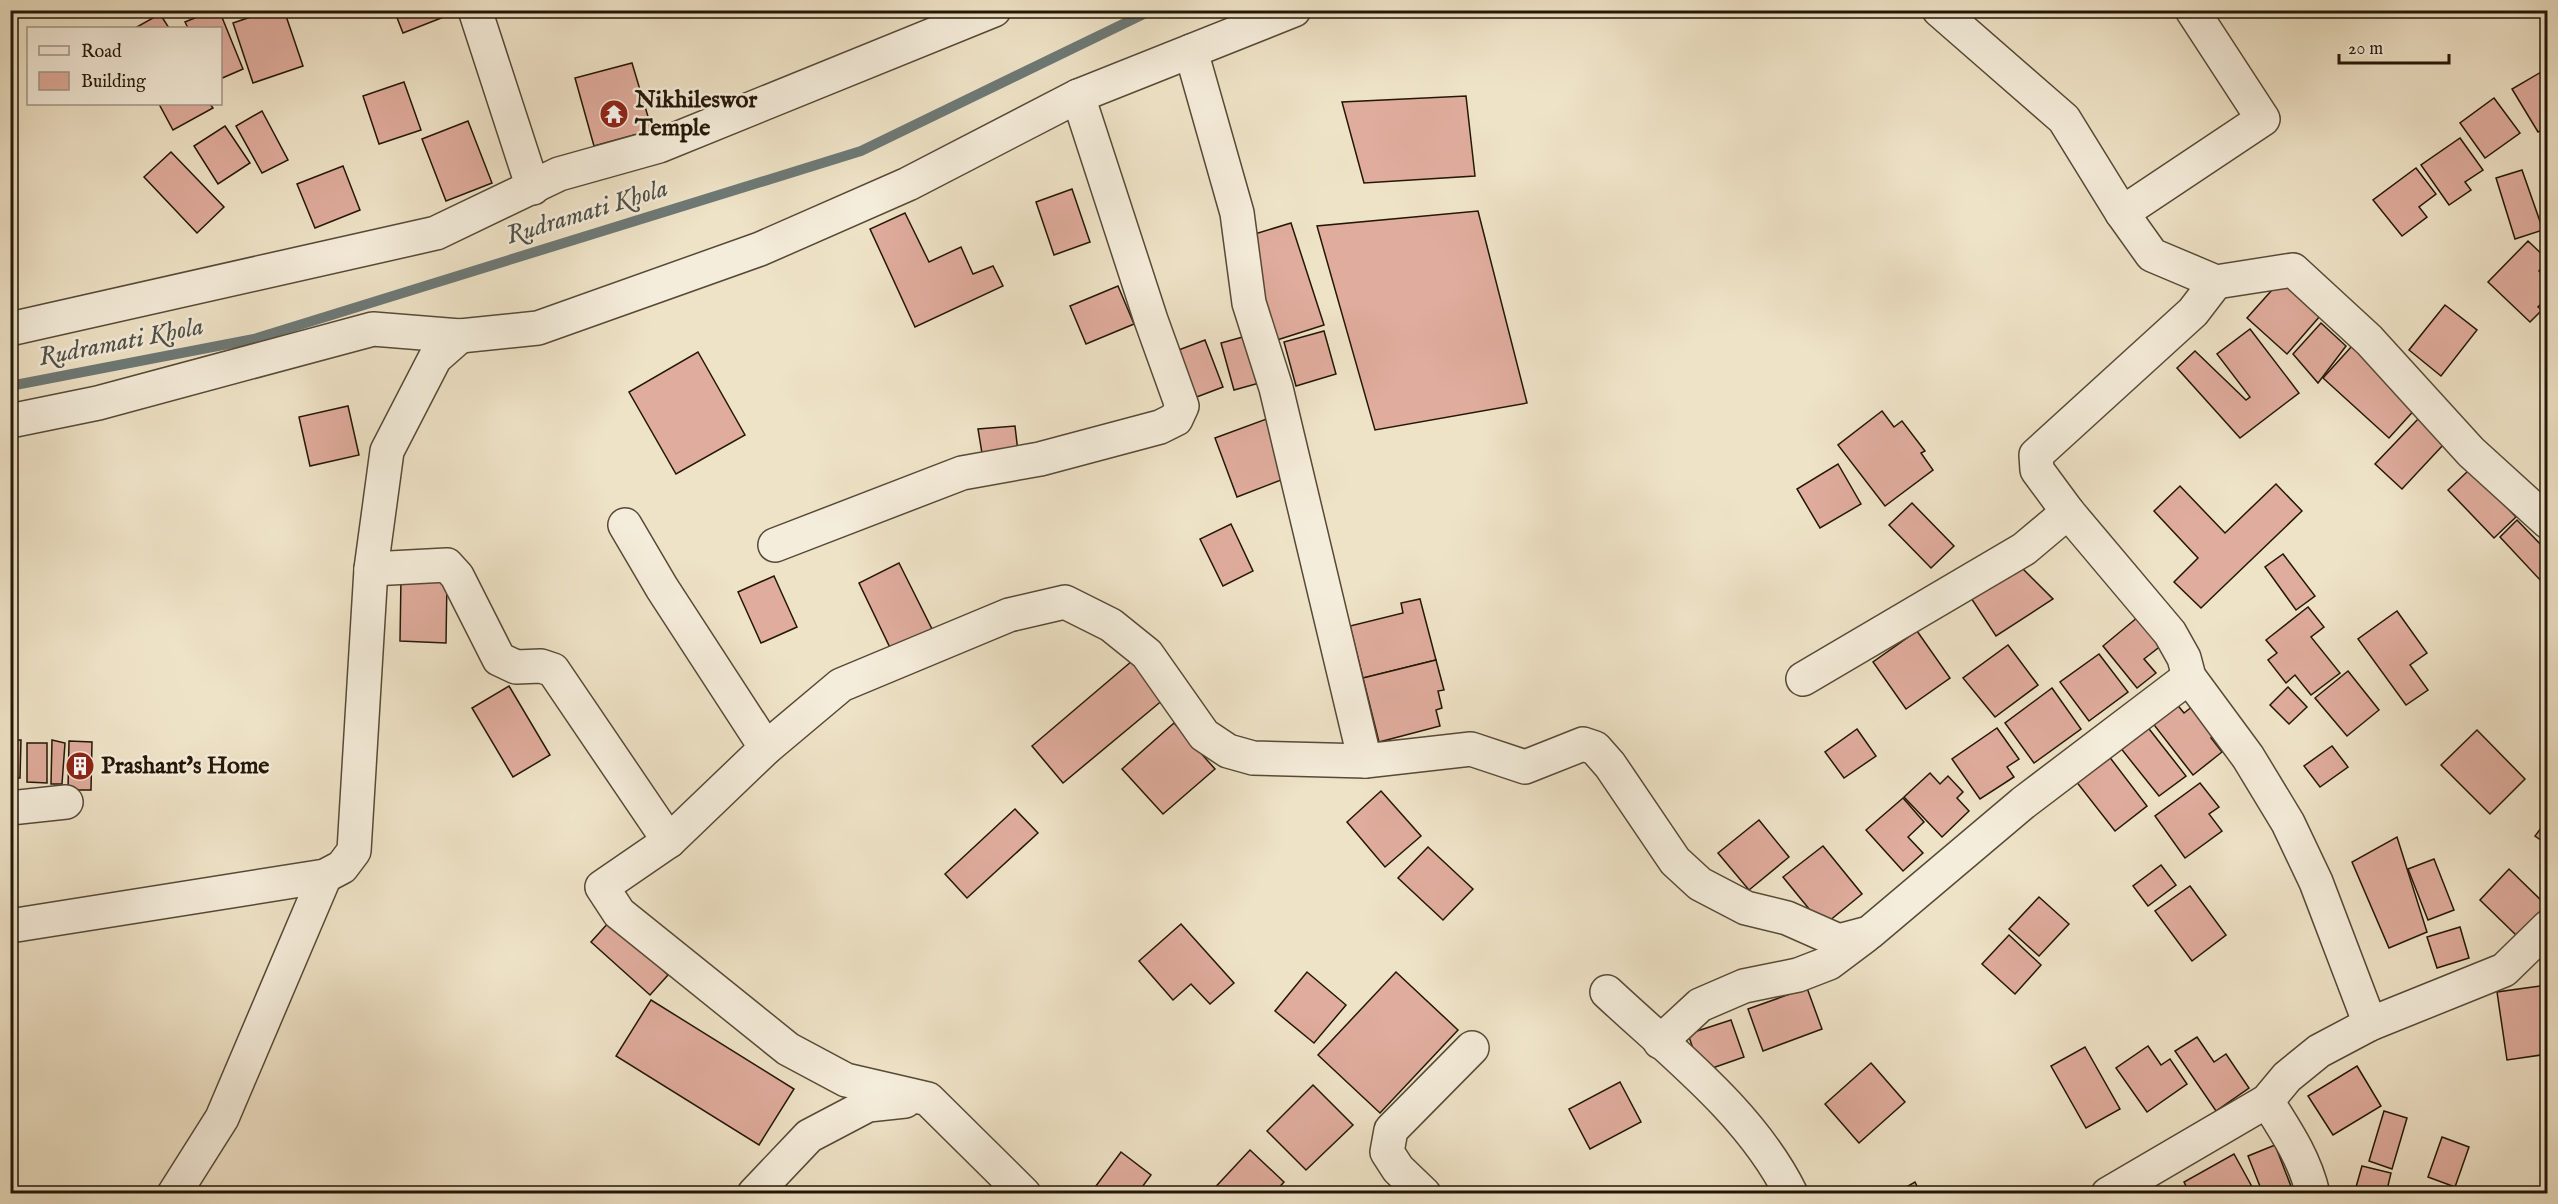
<svg xmlns="http://www.w3.org/2000/svg" width="2558" height="1204" font-family="'IM FELL English',serif">
  <rect width="100%" height="100%" fill="#efe3c7"/>
  <filter id="stains"><feTurbulence type="fractalNoise" baseFrequency=".00333" numOctaves="4"/><feColorMatrix values="0 0 0 0 .2 0 0 0 0 .09 0 0 0 0 .02 0 0 0 .5 -.17"/></filter>
  <radialGradient id="worn" r=".72"><stop offset=".6" stop-color="#630" stop-opacity="0"/><stop offset="1" stop-color="#630" stop-opacity=".3"/></radialGradient>
  <g fill="none" stroke-linecap="round" stroke-linejoin="round">
    <polyline stroke="#6d7976" stroke-width="10" points="10,386 254,339 861,151 1152,10"/>
  </g>
  <g fill="#e0ac9d" stroke="#231707" stroke-width="1.5">
    <polygon points="214,10 219,10 243,69 220,79 220,28 188,28 185,22"/>
    <polygon points="271,10 284,10 303,66 253,83 233,23"/>
    <polygon points="394,10 453,10 454,13 403,33"/>
    <polygon points="160,14 169,28 135,28"/>
    <polygon points="632,63 652,130 594,146 575,78"/>
    <polygon points="2548,68 2548,127 2538,132 2512,89"/>
    <polygon points="404,82 421,130 379,144 363,96"/>
    <polygon points="1466,96 1475,176 1364,183 1342,102"/>
    <polygon points="2494,98 2520,133 2485,158 2460,123"/>
    <polygon points="159,104 210,104 213,108 173,130"/>
    <polygon points="262,111 288,160 262,173 236,126"/>
    <polygon points="468,121 492,183 446,201 422,139"/>
    <polygon points="225,126 250,163 218,184 194,146"/>
    <polygon points="2460,138 2483,170 2465,182 2471,190 2449,205 2421,165"/>
    <polygon points="171,152 224,207 197,233 144,177"/>
    <polygon points="343,166 360,210 315,228 297,184"/>
    <polygon points="2416,168 2436,194 2419,207 2427,217 2402,236 2373,200"/>
    <polygon points="2522,170 2543,230 2515,239 2496,178"/>
    <polygon points="1072,189 1090,242 1054,255 1036,202"/>
    <polygon points="1478,211 1527,403 1375,430 1317,226"/>
    <polygon points="905,213 929,262 961,247 973,274 993,266 1003,286 915,327 870,229"/>
    <polygon points="1291,223 1324,325 1277,340 1245,237"/>
    <polygon points="2528,241 2548,260 2539,271 2548,279 2548,297 2538,307 2542,310 2530,322 2488,282"/>
    <polygon points="2280,281 2320,316 2287,354 2247,318"/>
    <polygon points="1118,286 1134,324 1086,344 1070,306"/>
    <polygon points="2445,305 2477,330 2441,376 2409,350"/>
    <polygon points="2321,323 2346,346 2318,383 2293,354"/>
    <polygon points="2250,329 2299,393 2240,438 2177,368 2195,351 2246,400 2250,397 2217,354"/>
    <polygon points="1324,331 1336,374 1296,386 1284,342"/>
    <polygon points="1250,335 1263,382 1234,390 1221,343"/>
    <polygon points="1205,340 1223,387 1194,398 1176,351"/>
    <polygon points="2352,346 2418,406 2389,438 2323,378"/>
    <polygon points="698,352 745,435 676,474 629,392"/>
    <polygon points="348,406 359,455 310,466 299,417"/>
    <polygon points="1882,411 1894,427 1902,421 1925,451 1921,453 1933,470 1885,506 1838,445"/>
    <polygon points="1272,417 1294,475 1237,497 1215,438"/>
    <polygon points="2418,419 2444,444 2402,489 2375,464"/>
    <polygon points="1015,426 1018,452 983,459 978,429"/>
    <polygon points="1838,464 1861,504 1820,528 1797,489"/>
    <polygon points="2468,471 2476,479 2478,477 2516,517 2494,538 2448,490"/>
    <polygon points="2276,484 2302,511 2201,608 2174,582 2198,558 2154,511 2180,486 2225,533"/>
    <polygon points="1912,503 1954,546 1931,568 1889,525"/>
    <polygon points="2517,520 2548,552 2548,576 2542,582 2500,537"/>
    <polygon points="1231,524 1253,571 1223,586 1200,539"/>
    <polygon points="2283,554 2315,596 2296,610 2265,567"/>
    <polygon points="899,563 937,639 895,658 859,583"/>
    <polygon points="2018,564 2053,599 1996,636 1971,598"/>
    <polygon points="774,576 797,627 761,643 738,592"/>
    <polygon points="401,577 447,578 446,643 400,641"/>
    <polygon points="1420,599 1436,660 1363,678 1350,626 1403,613 1401,603"/>
    <polygon points="2308,607 2324,627 2311,637 2340,673 2311,695 2295,675 2286,683 2268,660 2277,653 2266,640"/>
    <polygon points="2397,611 2427,653 2410,665 2428,690 2406,705 2358,639"/>
    <polygon points="2144,612 2167,641 2144,659 2156,673 2137,688 2103,646"/>
    <polygon points="1917,631 1950,678 1906,709 1873,662"/>
    <polygon points="2008,645 2038,685 1995,717 1963,678"/>
    <polygon points="2099,654 2128,692 2089,721 2060,682"/>
    <polygon points="1436,660 1444,690 1438,691 1442,708 1436,710 1440,726 1379,742 1363,678"/>
    <polygon points="1132,661 1164,699 1063,783 1032,746"/>
    <polygon points="2348,671 2379,710 2347,736 2315,698"/>
    <polygon points="509,686 550,755 513,777 472,708"/>
    <polygon points="2288,687 2307,707 2289,724 2270,705"/>
    <polygon points="2052,688 2081,729 2034,763 2005,723"/>
    <polygon points="2175,702 2184,713 2193,706 2215,735 2211,738 2222,752 2193,775 2151,721"/>
    <polygon points="1174,723 1215,769 1163,814 1122,769"/>
    <polygon points="2146,725 2186,776 2159,796 2119,746"/>
    <polygon points="1997,728 2019,759 2007,767 2014,777 1980,799 1952,759"/>
    <polygon points="1857,729 1876,756 1844,778 1825,752"/>
    <polygon points="2477,730 2525,779 2490,814 2441,765"/>
    <polygon points="10,740 21,740 20,778 10,778"/>
    <polygon points="52,740 65,743 62,784 51,784"/>
    <polygon points="69,741 92,742 91,790 68,790"/>
    <polygon points="27,743 47,743 47,783 27,782"/>
    <polygon points="2332,746 2348,767 2320,787 2304,766"/>
    <polygon points="2108,755 2147,806 2115,831 2075,780"/>
    <polygon points="1930,773 1940,784 1948,776 1963,792 1957,798 1969,811 1942,837 1904,797"/>
    <polygon points="2200,783 2219,807 2209,814 2222,831 2185,858 2155,816"/>
    <polygon points="1381,791 1421,836 1385,867 1347,822"/>
    <polygon points="1903,798 1924,822 1908,837 1923,853 1903,871 1866,830"/>
    <polygon points="1015,809 1038,833 967,898 945,874"/>
    <polygon points="2548,819 2548,845 2535,836"/>
    <polygon points="1759,820 1789,857 1749,890 1718,853"/>
    <polygon points="2397,837 2427,932 2389,948 2352,862"/>
    <polygon points="1823,846 1862,894 1823,926 1783,877"/>
    <polygon points="1428,847 1473,889 1443,920 1398,878"/>
    <polygon points="2434,859 2454,910 2428,920 2408,869"/>
    <polygon points="2161,865 2176,885 2148,906 2133,886"/>
    <polygon points="2509,869 2546,905 2517,936 2480,900"/>
    <polygon points="2190,886 2226,935 2192,961 2155,911"/>
    <polygon points="2039,897 2069,924 2039,956 2009,929"/>
    <polygon points="610,921 668,975 650,995 591,942"/>
    <polygon points="1181,924 1234,983 1210,1004 1191,984 1173,1000 1139,961"/>
    <polygon points="2460,927 2469,958 2437,968 2427,937"/>
    <polygon points="2009,935 2041,965 2015,994 1982,964"/>
    <polygon points="1307,972 1346,1005 1314,1043 1275,1011"/>
    <polygon points="1396,972 1458,1030 1380,1113 1318,1055"/>
    <polygon points="2548,985 2548,1054 2507,1060 2497,992"/>
    <polygon points="1807,988 1822,1029 1763,1051 1748,1009"/>
    <polygon points="651,1000 794,1089 759,1145 616,1056"/>
    <polygon points="1731,1020 1744,1057 1701,1072 1688,1034"/>
    <polygon points="2197,1037 2214,1062 2226,1054 2249,1088 2216,1111 2175,1051"/>
    <polygon points="2148,1046 2161,1065 2170,1059 2187,1084 2147,1112 2116,1068"/>
    <polygon points="2085,1047 2120,1109 2086,1128 2051,1066"/>
    <polygon points="1871,1063 1905,1102 1859,1143 1825,1104"/>
    <polygon points="2357,1066 2381,1106 2333,1135 2308,1096"/>
    <polygon points="1620,1082 1641,1122 1590,1149 1569,1109"/>
    <polygon points="1313,1085 1353,1125 1306,1170 1267,1131"/>
    <polygon points="2384,1111 2407,1118 2392,1169 2369,1161"/>
    <polygon points="2442,1137 2469,1147 2455,1187 2428,1177"/>
    <polygon points="2275,1145 2294,1194 2263,1194 2248,1156"/>
    <polygon points="1250,1150 1284,1182 1273,1194 1209,1194"/>
    <polygon points="1121,1152 1151,1175 1137,1194 1090,1194"/>
    <polygon points="2234,1154 2256,1194 2190,1194 2184,1182"/>
    <polygon points="2362,1166 2391,1173 2386,1194 2354,1194"/>
    <polygon points="1915,1182 1921,1194 1894,1194"/>
  </g>
  <g fill="none" stroke-linecap="round" stroke-linejoin="round">
    <g stroke="#564a37" stroke-width="36">
      <g id="minor">
        <polyline points="475,10 533,188"/>
        <polyline points="1939,10 2064,119 2122,213 2152,255 2216,282 2293,270 2369,340 2471,452 2548,522"/>
        <polyline points="1191,51 1237,213 1249,303 1276,388 1365,761"/>
        <polyline points="2122,213 2263,119 2192,10"/>
        <polyline points="2216,282 2193,312 2036,455 2037,470 2068,512 2170,633 2184,658 2189,677 2248,757 2288,823 2316,882 2370,1024"/>
        <polyline points="10,329 436,233 559,174 659,146 994,10"/>
        <polyline points="10,421 98,403 373,329 460,336 538,328 760,249 908,184 1078,96 1294,10"/>
        <polyline points="625,525 662,588 766,748"/>
        <polyline points="775,545 962,473 1040,459 1160,427 1176,419 1182,406 1151,320 1078,96"/>
        <polyline points="371,569 447,565 457,576 499,659 516,667 541,666 553,670 669,841"/>
        <polyline points="1803,679 2024,549 2068,512"/>
        <polyline points="10,808 66,802"/>
        <polyline points="10,926 325,876 342,867 354,851 371,569 387,451 435,358 460,336"/>
        <path d="M 1607,992 C 1671,1052 1752,1114 1791,1194"/>
        <polyline points="1660,1042 1700,1005 1744,986 1798,975 1829,963 1865,936"/>
        <path d="M 2267,1101 C 2286,1131 2305,1159 2313,1194"/>
        <polyline points="174,1194 222,1118 325,876"/>
        <polyline points="754,1194 809,1136 868,1105 905,1101"/>
        <polyline points="1024,1194 928,1099 846,1080 788,1049 619,913 602,887 669,841 766,748 841,685 1009,615 1065,602 1111,625 1147,654 1204,735 1228,751 1253,758 1365,761 1471,749 1525,767 1583,744 1595,748 1610,765 1675,861 1700,884 1746,908 1787,918 1839,941 1869,933 2023,803 2189,677"/>
        <polyline points="1424,1194 1398,1169 1387,1152 1391,1130 1472,1048"/>
        <polyline points="2108,1194 2267,1101 2287,1077 2319,1051 2370,1024 2504,970 2548,927"/>
      </g>
    </g>
    <use href="#minor" stroke="#f5eddb" stroke-width="33"/>
  </g>
  <defs>
    <g id="temple-disc" transform="scale(1.5)"><circle r="9.5" fill="#8f2418" stroke="#f5eddb"/><path d="M0-6L5-2H3V0L6.5 2.5H4V6H1.5V3h-3V6H-4V2.5H-6.5L-3 0V-2H-5Z" fill="#fff"/></g>
    <g id="building-disc" transform="scale(1.5)"><circle r="9.5" fill="#8f2418" stroke="#f5eddb"/><path d="M-4-6H4V6H1V3H-1V6H-4ZM-2.5-4.3h1.7v1.8h-1.7ZM.8-4.3h1.7v1.8H.8ZM-2.5-1h1.7V.8h-1.7ZM.8-1h1.7V.8H.8Z" fill="#fff"/></g>
  </defs>
  <g fill-rule="evenodd">
    <use href="#temple-disc" x="614" y="114"/>
    <use href="#building-disc" x="80" y="766"/>
  </g>
  <g text-anchor="middle" dominant-baseline="central" stroke-width="5" stroke-linejoin="round" paint-order="stroke">
    <g font-size="24" font-weight="bold" fill="#231707" stroke="#f5eddb" text-anchor="start">
      <text x="635" y="100">Nikhileswor<tspan x="635" dy="28">Temple</tspan></text>
      <text x="101" y="766">Prashant's Home</text>
    </g>
    <g font-size="26" font-style="italic" fill="#4e5048" stroke="#f5eddb">
      <text transform="translate(587 212) rotate(-17)">Rudramati Khola</text>
      <text transform="translate(121 342) rotate(-11)">Rudramati Khola</text>
    </g>
  </g>
  <rect width="2558" height="1204" fill="none" stroke="#efe3c7" stroke-width="36"/>
  <rect x="12" y="12" width="2534" height="1180" fill="none" stroke="#231707" stroke-width="3"/>
  <rect x="18" y="18" width="2522" height="1168" fill="none" stroke="#231707" stroke-width="1.5"/>
  <rect x="27" y="27" width="195" height="78" fill="#f5eddb" stroke="#a19786" stroke-width="1.5"/>
  <rect x="39" y="46" width="30" height="9" fill="#f5eddb" stroke="#a19786" stroke-width="1.5"/>
  <text x="81" y="57" font-size="18" fill="#231707">Road</text>
  <rect x="39" y="72" width="30" height="18" fill="#e0ac9d" stroke="#a19786" stroke-width="1.5"/>
  <text x="81" y="87" font-size="18" fill="#231707">Building</text>
  <path d="M2339 54v9h110v-9" fill="none" stroke="#231707" stroke-width="3"/>
  <text x="2348" y="54" font-size="18" fill="#231707" stroke="#f5eddb" stroke-width="4.5" paint-order="stroke">20 m</text>
  <rect width="100%" height="100%" filter="url(#stains)"/>
  <rect width="100%" height="100%" fill="url(#worn)"/>
</svg>
